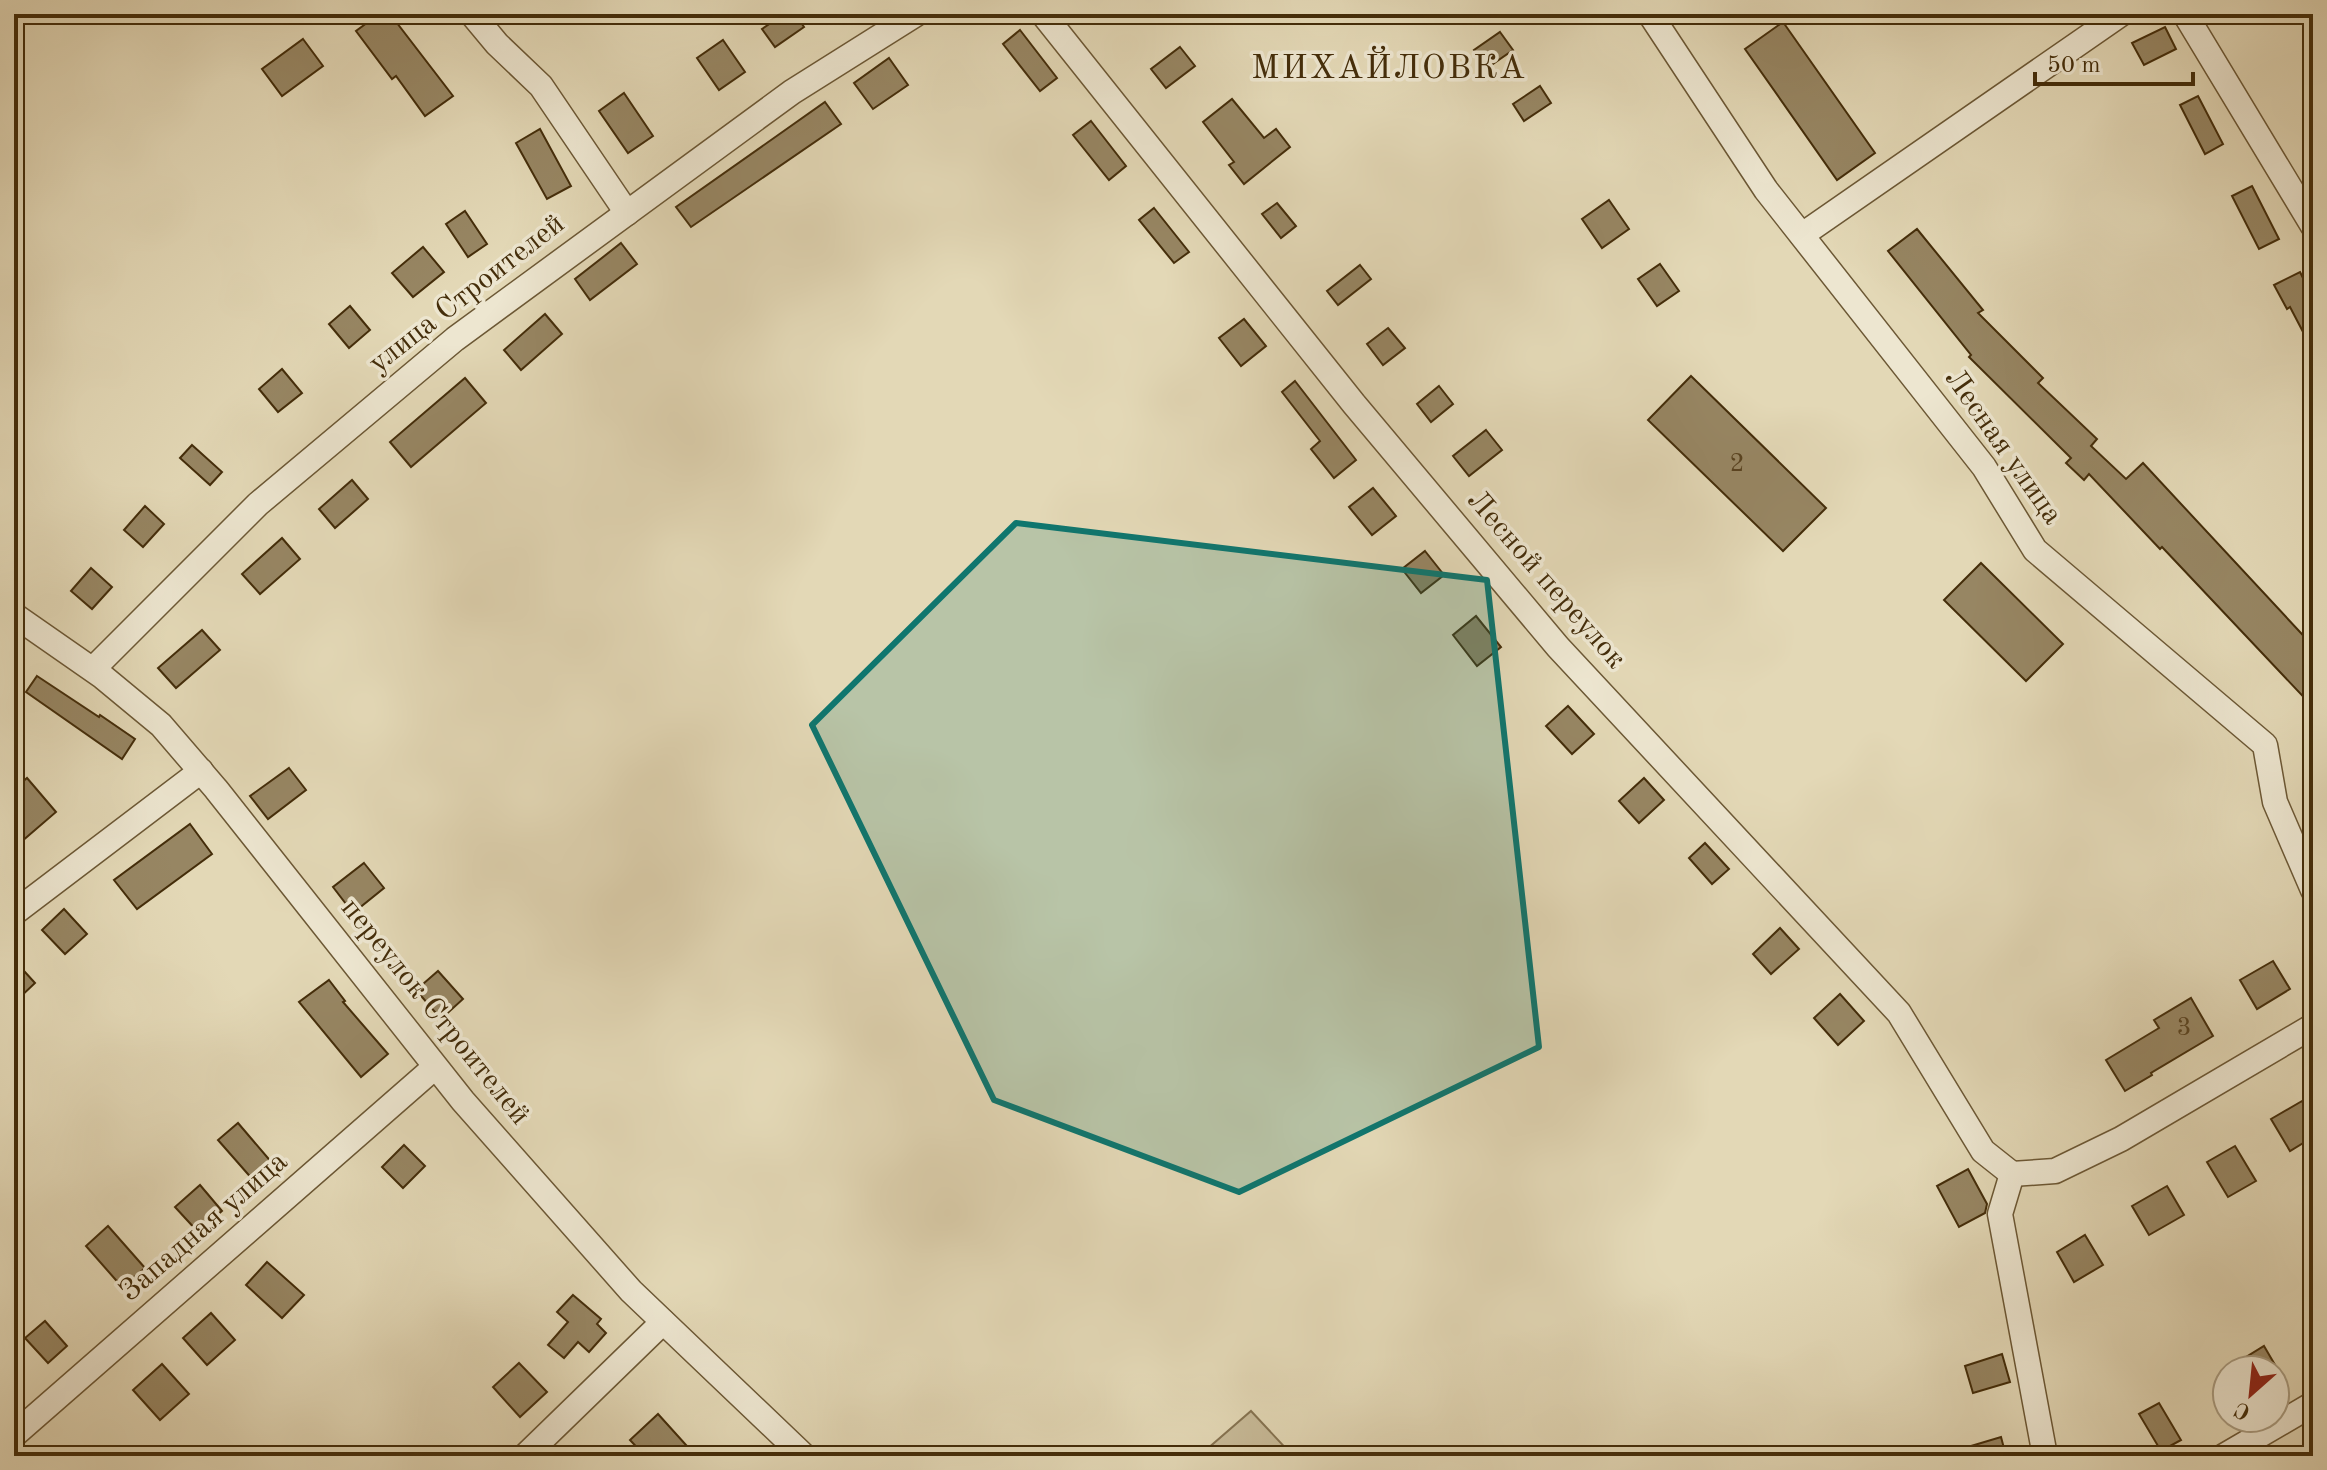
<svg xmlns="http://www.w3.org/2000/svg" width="2327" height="1470" font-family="'Old Standard TT',serif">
  <rect width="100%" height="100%" fill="#e3d8b6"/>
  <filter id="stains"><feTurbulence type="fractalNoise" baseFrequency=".0025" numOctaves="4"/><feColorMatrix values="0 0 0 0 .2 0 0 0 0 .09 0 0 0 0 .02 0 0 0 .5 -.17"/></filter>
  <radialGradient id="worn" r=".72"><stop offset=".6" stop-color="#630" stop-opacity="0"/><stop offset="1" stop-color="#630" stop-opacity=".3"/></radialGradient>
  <polygon fill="#c8bb99" stroke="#867452" stroke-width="2" points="1251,1411 1293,1456 1199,1456"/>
  <g fill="#978663" stroke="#442d0a" stroke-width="2">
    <polygon points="379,14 390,14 453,96 425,116 396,76 392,79 356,31"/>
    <polygon points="784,14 795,14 804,27 775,47 762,29"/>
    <polygon points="1783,22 1875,153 1837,180 1745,49"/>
    <polygon points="2165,27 2176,49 2144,65 2132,43"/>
    <polygon points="1020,30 1057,78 1040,91 1003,44"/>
    <polygon points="1500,32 1513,50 1487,68 1474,50"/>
    <polygon points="303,39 323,66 282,96 262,69"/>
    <polygon points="723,40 745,72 719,90 697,58"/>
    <polygon points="1180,47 1195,66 1166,88 1151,69"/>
    <polygon points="889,58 908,85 873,109 854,83"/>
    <polygon points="1540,86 1551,103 1524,121 1513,104"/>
    <polygon points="624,93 653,136 628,153 599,111"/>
    <polygon points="2198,96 2223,144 2205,154 2180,105"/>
    <polygon points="1232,99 1264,138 1276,129 1290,147 1244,184 1229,165 1234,162 1203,122"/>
    <polygon points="825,102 841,124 691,227 676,207"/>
    <polygon points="1091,121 1126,166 1109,180 1073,135"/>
    <polygon points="540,129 571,186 547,199 516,143"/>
    <polygon points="2252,186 2279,239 2259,249 2232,196"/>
    <polygon points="1609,200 1629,229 1602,248 1582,219"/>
    <polygon points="1277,203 1296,226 1281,238 1262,214"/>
    <polygon points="1154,208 1189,252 1174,263 1139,220"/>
    <polygon points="465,211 487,244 468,257 446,224"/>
    <polygon points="1917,229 1983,310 1978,313 2043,378 2038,383 2097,439 2091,446 2126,479 2143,463 2313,646 2313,707 2162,547 2160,549 2089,474 2084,480 2066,463 2071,458 1969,357 1971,355 1888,251"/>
    <polygon points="621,243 637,264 590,300 575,279"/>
    <polygon points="423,247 444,272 413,297 392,273"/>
    <polygon points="1660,264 1679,291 1657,306 1638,279"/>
    <polygon points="1360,265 1371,279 1338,305 1327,291"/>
    <polygon points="2300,272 2313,298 2313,351 2290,307 2287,309 2274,285"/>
    <polygon points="350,306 370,330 349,348 329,324"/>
    <polygon points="545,314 562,334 521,370 504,350"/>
    <polygon points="1244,319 1266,346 1241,366 1219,338"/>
    <polygon points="1388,328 1405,348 1383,365 1367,344"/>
    <polygon points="282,369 302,393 278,412 259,389"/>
    <polygon points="1691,376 1826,508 1783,551 1648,420"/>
    <polygon points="465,378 486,403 411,467 390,442"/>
    <polygon points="1295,381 1356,460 1334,478 1311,449 1320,441 1282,392"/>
    <polygon points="1439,386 1453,404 1431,422 1417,404"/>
    <polygon points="1486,430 1502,450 1469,476 1453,456"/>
    <polygon points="192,445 222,472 210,485 180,458"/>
    <polygon points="352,480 368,499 335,528 319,509"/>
    <polygon points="1373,488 1396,516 1372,535 1349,507"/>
    <polygon points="145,506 164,524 143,547 124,530"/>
    <polygon points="282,538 300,559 260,594 242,574"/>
    <polygon points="1425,551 1444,575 1421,593 1402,569"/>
    <polygon points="1981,563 2063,644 2026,681 1944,600"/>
    <polygon points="91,568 112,587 92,609 71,591"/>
    <polygon points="1476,616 1501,647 1477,666 1453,635"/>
    <polygon points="202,630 220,650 176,688 158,668"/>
    <polygon points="37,676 99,717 100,715 135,739 122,759 26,692"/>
    <polygon points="1568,706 1594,734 1572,754 1546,726"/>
    <polygon points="289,768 306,790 268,819 250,796"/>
    <polygon points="27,778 56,812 14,848 14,789"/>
    <polygon points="1644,778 1664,800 1639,823 1619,801"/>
    <polygon points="190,824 212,854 137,909 114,880"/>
    <polygon points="1705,843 1729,869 1712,884 1689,858"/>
    <polygon points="364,863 384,888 353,913 333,887"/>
    <polygon points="64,909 87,934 65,954 42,930"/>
    <polygon points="1780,928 1799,949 1771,974 1753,954"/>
    <polygon points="14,960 35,983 14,1003"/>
    <polygon points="2273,961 2290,989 2257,1009 2240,980"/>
    <polygon points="438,971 463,999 441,1019 416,990"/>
    <polygon points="329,980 345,1001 343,1002 388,1054 361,1077 299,1002"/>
    <polygon points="1840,994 1864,1021 1838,1045 1814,1018"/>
    <polygon points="2191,998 2213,1036 2151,1073 2152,1075 2125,1091 2106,1060 2159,1028 2154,1020"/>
    <polygon points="2302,1101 2313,1120 2313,1137 2290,1151 2271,1119"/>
    <polygon points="238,1123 273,1164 254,1181 218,1140"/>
    <polygon points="404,1145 425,1166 403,1188 382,1167"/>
    <polygon points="2235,1146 2256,1181 2228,1197 2207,1162"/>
    <polygon points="1968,1169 1987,1204 1985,1213 1959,1227 1937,1186"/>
    <polygon points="200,1185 222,1211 198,1232 175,1207"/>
    <polygon points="2167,1186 2184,1215 2149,1235 2132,1206"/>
    <polygon points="108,1226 145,1268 122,1287 86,1246"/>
    <polygon points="2085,1235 2103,1265 2074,1282 2057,1252"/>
    <polygon points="267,1262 304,1295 282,1318 246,1285"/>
    <polygon points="573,1295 601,1319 597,1324 606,1333 589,1352 578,1342 564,1358 548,1345 568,1322 557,1312"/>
    <polygon points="211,1313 235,1340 207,1365 183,1338"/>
    <polygon points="45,1321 67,1346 48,1363 25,1338"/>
    <polygon points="2264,1346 2278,1370 2225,1370"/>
    <polygon points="2002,1354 2010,1382 1973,1393 1965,1366"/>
    <polygon points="519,1363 547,1392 520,1417 493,1387"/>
    <polygon points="162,1364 189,1394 160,1420 133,1390"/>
    <polygon points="2159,1403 2181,1440 2161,1451 2139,1414"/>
    <polygon points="658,1414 686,1445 674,1456 645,1456 630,1440"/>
    <polygon points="2001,1437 2006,1456 1952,1456 1951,1452"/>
  </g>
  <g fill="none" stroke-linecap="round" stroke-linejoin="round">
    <g stroke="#6c5835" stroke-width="27">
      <g id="minor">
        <polyline points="472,14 497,44 541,86 627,213"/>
        <polyline points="1043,14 1354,404 1558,647 1899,1013 1983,1151 2012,1174"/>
        <polyline points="1650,14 1766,190 1984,467 2035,550 2265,745 2275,802 2313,890"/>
        <polyline points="2185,14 2313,226"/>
        <polyline points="1802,235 2121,14"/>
        <polyline points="14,615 103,677 161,725 216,789 463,1101 631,1291 804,1456"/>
        <polyline points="93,669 258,504 455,339 792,92 916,14"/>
        <polyline points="14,913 201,771"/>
        <polyline points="2012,1174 2055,1171 2121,1139 2313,1026"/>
        <polyline points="2012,1174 2000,1214 2045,1456"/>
        <polyline points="14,1435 435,1067"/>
        <polyline points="525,1456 663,1322"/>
        <polyline points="2224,1456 2313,1404"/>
      </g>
    </g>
    <use href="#minor" stroke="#ede6d0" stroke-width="24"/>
  </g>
  <path fill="#0f766e" fill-opacity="0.2" stroke="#0f766e" stroke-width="6" stroke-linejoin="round" d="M 1016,523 L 1487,580 L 1539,1047 L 1239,1192 L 994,1100 L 812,725 Z"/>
  <g text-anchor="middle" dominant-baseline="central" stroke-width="7" stroke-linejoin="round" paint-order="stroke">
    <g font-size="26" fill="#594320">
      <text x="1737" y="464">2</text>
      <text x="2184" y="1028">3</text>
    </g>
    <g font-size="30" fill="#442d0a" stroke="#ede6d0">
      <text transform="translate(467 294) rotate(-38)">улица Строителей</text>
      <text transform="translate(2003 447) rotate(55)">Лесная улица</text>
      <text transform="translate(1546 580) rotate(49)">Лесной переулок</text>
      <text transform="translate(435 1012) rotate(51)">переулок Строителей</text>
      <text transform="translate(204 1227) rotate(-41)">Западная улица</text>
    </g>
    <g font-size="34" letter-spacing="2" fill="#442d0a" stroke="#ede6d0">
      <text x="1389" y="69">МИХАЙЛОВКА</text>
    </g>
  </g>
  <rect width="2327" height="1470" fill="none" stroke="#e3d8b6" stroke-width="48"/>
  <rect x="16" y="16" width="2295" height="1438" fill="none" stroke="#442d0a" stroke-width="4"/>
  <rect x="24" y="24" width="2279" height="1422" fill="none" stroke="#442d0a" stroke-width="2"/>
  <g transform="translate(2251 1394) rotate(207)"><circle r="38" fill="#ede6d0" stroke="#a99c81" stroke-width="2"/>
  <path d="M0-6L14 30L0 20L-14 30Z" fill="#8f2418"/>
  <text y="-12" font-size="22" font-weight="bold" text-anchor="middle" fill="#442d0a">С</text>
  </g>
  <path d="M2035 72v12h158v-12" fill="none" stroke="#442d0a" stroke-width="4"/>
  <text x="2047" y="72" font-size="24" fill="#442d0a" stroke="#ede6d0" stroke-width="6" paint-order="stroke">50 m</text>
  <rect width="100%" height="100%" filter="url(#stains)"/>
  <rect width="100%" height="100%" fill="url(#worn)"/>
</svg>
